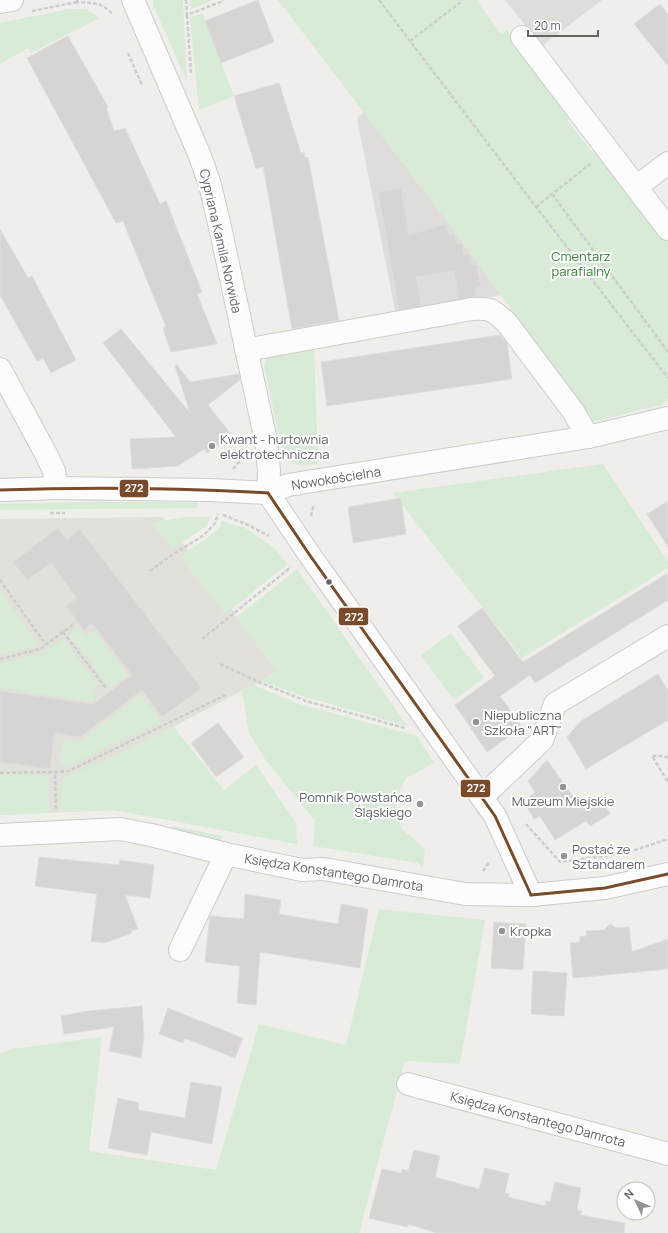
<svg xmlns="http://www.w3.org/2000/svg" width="668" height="1233" font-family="Manrope,sans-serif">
  <rect width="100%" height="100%" fill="#efeeea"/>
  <g fill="#dfddda">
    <polygon points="505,0 602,0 542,46"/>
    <polygon points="364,112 446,220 501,295 396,315 357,118"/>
  </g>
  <polygon fill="#e2e0da" points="163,517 278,672 133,748 191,823 114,810 0,815 0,519"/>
  <g fill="#d8ebd6">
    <polygon points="153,0 183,0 187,81 153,5"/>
    <polygon points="190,0 213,0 191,9"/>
    <polygon points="278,0 476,0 501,34 507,30 572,116 567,120 592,152 597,147 668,239 668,397 667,400 661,405 592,422 501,295 446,220"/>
    <polygon points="69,9 86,9 100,18 31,53 28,48 0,64 0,23"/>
    <polygon points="202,13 234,96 199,110 190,18"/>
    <path d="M 314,345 L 318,464 C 300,466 292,468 282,451 L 264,365 L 267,356 Z"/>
    <polygon points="603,464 668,562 668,568 522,658 393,493"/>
    <polygon points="93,502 197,502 197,508 0,510 0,504"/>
    <polygon points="185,517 211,517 206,526 173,549 151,523"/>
    <polygon points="221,521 244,527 274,548 288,564 225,614 179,557 207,538 221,526"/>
    <polygon points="297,569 407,726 306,697 261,681 278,672 237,617"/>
    <polygon points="0,591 38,644 34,647 0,655"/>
    <polygon points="78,627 85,637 94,630 128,675 110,688 69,634"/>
    <polygon points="451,633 484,678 454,700 421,655"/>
    <polygon points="63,639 98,685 91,691 96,699 93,702 0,688 0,663 44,652"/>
    <polygon points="254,685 299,704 417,736 434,763 406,778 395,801 401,828 425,849 423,868 418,863 313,846 315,821 265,759 249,733 242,691"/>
    <polygon points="141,694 161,722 69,766 60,763 63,739 80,741"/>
    <polygon points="174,727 224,790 256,765 296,823 297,844 114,810 59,812 60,784 63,778 132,748"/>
    <polygon points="0,773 49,776 48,796 50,813 0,815"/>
    <polygon points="173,826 222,836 219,844 172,830"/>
    <polygon points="379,909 485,920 460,1064 405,1061 359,1233 0,1233 0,1054 11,1049 102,1037 89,1151 216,1170 259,1024 346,1045"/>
  </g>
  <g fill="#d6d5d3" stroke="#deddd9">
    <polygon points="258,0 274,42 221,63 205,21"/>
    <polygon points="660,4 668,14 668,66 634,24"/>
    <polygon points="68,36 108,107 106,108 114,131 125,128 160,204 166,201 202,292 197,294 217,344 171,352 163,328 166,327 123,221 116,223 27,58"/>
    <polygon points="279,83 301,153 304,152 305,158 308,157 339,320 292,329 263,166 256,169 234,96"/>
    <polygon points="401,188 409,235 445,224 449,235 454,234 457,244 462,244 464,255 469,254 471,265 476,264 481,287 475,288 476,296 459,299 454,271 416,277 421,305 399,310 378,192"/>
    <polygon points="0,229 28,278 32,276 76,360 51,373 43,358 37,361 0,295"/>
    <polygon points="121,329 190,413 175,366 177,365 190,382 239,374 240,380 208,405 231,434 221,439 223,443 207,453 204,449 178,466 132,469 130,439 176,437 103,343"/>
    <polygon points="500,335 507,344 512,379 327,406 321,362"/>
    <polygon points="401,498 406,534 353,543 348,507"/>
    <polygon points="668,501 668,547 647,514"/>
    <polygon points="58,528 67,540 80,529 201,688 162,717 142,690 80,737 55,733 50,769 0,762 0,691 93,704 132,675 92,623 84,630 66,606 77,598 51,563 27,580 13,562"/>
    <polygon points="668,573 668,600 535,683 530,675 500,696 522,727 487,752 455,705 495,676 458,626 482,608 523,662"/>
    <polygon points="658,674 668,691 668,720 586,769 567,737 581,721"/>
    <polygon points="218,723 244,757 216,777 191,743"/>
    <polygon points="547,760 582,809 600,797 610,814 590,826 586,821 555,840 540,816 534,819 523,800 535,793 528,781"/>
    <polygon points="39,857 119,865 120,860 154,865 150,898 125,895 138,929 131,931 132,933 104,943 91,941 97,894 35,886"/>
    <polygon points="245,894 281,900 279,914 338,924 341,904 368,909 360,968 260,952 256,1005 237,1003 240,966 205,962 210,916 244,919"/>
    <polygon points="494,922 526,924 523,970 491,968"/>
    <polygon points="610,924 616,928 629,927 632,952 668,939 668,969 573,978 570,943 580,942 580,937 587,936 586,931 604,930"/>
    <polygon points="533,971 567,973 564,1016 531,1014"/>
    <polygon points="142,1006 144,1037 141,1058 109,1051 114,1027 64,1034 61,1016 89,1011"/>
    <polygon points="168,1008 243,1038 235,1058 185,1038 183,1043 159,1034"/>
    <polygon points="191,1082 222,1087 212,1144 151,1132 147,1155 108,1148 118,1098 139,1103 138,1110 185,1118"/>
    <polygon points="414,1150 440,1156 435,1177 479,1189 485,1168 498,1171 509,1174 505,1193 509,1194 508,1197 545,1206 546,1201 550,1202 555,1182 581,1188 577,1210 582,1211 580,1215 625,1223 624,1233 437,1233 408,1224 407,1227 369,1218 382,1169 401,1173 402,1169 408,1171"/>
  </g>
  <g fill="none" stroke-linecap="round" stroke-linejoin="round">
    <g stroke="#cbcccc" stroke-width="24">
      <g id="minor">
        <polyline points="133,0 200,156 210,185 220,227 266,441 269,470 268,493"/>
        <polyline points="0,2 12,0"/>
        <polyline points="522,37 668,229"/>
        <polyline points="636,187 668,163"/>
        <path d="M 246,350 L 472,309 C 491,308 493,310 507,323 L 573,411 L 588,437"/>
        <polyline points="0,369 46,454 54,471 57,488"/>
        <polyline points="0,490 57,488 210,490 268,493 288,485 588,437 668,418"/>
        <polyline points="268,493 309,554 495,816 531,895"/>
        <polyline points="482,797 542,740 555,704 668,636"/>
        <polyline points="0,835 120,829 151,835 226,854 302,870 324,869 465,894 531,895 605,888 668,874"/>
        <polyline points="180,950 226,854"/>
        <polyline points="408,1084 668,1154"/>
      </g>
    </g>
    <g stroke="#cacfcc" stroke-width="2.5" stroke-dasharray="4 2" stroke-linecap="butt">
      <path d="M 77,0 L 77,2 C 92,3 103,2 113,15"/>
      <polyline points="186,0 187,15 223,1 223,0"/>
      <polyline points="379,0 536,207 668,378"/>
      <polyline points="32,11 77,2"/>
      <polyline points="187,15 191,73"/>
      <polyline points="410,41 461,2 460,0"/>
      <polyline points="128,53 142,85"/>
      <polyline points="552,194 668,352"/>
      <polyline points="536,207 589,165 588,164"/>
      <polyline points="233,469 244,456"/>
      <polyline points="50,513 65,513"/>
      <polyline points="223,515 246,524 269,536"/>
      <polyline points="311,516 314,504"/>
      <polyline points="150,571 169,557 204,535 215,523 218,514"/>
      <polyline points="0,580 46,645"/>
      <polyline points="63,632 107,689"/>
      <polyline points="202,639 291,567"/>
      <polyline points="0,659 40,649 74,624"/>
      <polyline points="220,664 261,683 306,701 405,728"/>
      <polyline points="668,758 664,756 652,756 668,782"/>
      <polyline points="0,773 55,772"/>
      <polyline points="56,809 55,772 69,771 228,694"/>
      <polyline points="526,824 560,862 626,853 668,839"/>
      <polyline points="483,871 490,861"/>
    </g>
    <use href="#minor" stroke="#fdfcfc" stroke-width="22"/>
    <g stroke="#fff" stroke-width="6">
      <g id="bus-1">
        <path d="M 0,490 C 89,487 179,488 268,493"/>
        <polyline points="268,493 309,554 495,816 531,895"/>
        <polyline points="531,895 605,888 668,874"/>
      </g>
    </g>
    <use href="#bus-1" stroke="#7a4b2a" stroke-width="3"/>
  </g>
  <g fill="#919496" stroke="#fff" stroke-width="1.5">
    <circle cx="212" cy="446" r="4"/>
    <circle cx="476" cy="722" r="4"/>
    <circle cx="563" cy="787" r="4"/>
    <circle cx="420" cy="804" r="4"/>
    <circle cx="564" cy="856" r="4"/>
    <circle cx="502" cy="931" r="4"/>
  </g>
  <circle fill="#5f6368" stroke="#fff" stroke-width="1.5" cx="329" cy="582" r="3.5"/>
  <g text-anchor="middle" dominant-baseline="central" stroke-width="4" stroke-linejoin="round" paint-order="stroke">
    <g font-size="13" fill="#5f6368" stroke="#fff">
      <text transform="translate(221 241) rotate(77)">Cypriana Kamila Norwida</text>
      <text transform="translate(336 478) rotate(-9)">Nowokościelna</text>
      <text transform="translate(334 872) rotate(9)">Księdza Konstantego Damrota</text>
      <text transform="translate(538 1119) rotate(15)">Księdza Konstantego Damrota</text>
    </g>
    <g font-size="13" fill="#348238" stroke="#fff">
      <text x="581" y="256">Cmentarz<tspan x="581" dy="15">parafialny</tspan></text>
    </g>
    <g font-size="13" fill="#5f6368" stroke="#fff" text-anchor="start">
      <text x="220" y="439">Kwant - hurtownia<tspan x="220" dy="15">elektrotechniczna</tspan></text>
      <text x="484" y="715">Niepubliczna<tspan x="484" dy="15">Szkoła "ART"</tspan></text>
      <text x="412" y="797" text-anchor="end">Pomnik Powstańca<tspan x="412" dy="15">Śląskiego</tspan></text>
      <text x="563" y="801" text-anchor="middle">Muzeum Miejskie</text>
      <text x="572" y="849">Postać ze<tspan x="572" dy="15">Sztandarem</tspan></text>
      <text x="510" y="931">Kropka</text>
    </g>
  </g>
  <g stroke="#fff" stroke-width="1.5">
    <rect x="119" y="479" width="30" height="19" rx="4" fill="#7a4b2a"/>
    <rect x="338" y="607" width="31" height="19" rx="4" fill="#7a4b2a"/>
    <rect x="460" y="779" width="31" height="19" rx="4" fill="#7a4b2a"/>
  </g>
  <g font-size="11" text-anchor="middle" font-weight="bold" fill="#fff">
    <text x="134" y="492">272</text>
    <text x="354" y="621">272</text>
    <text x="476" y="792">272</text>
  </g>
  <g transform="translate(636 1201) rotate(314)"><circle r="19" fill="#ffffff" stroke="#bfc1c3"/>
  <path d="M0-3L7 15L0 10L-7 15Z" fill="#919496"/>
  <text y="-6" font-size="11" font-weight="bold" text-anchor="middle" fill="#5f6368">N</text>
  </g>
  <path d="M528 30v6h70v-6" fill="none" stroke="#5f6368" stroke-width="2"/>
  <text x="534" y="30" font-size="12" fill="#5f6368" stroke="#ffffff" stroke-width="3" paint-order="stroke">20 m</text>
</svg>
